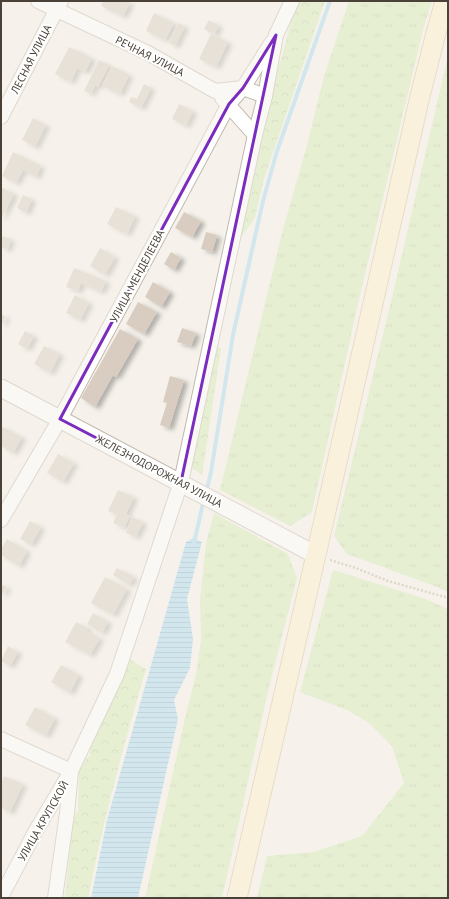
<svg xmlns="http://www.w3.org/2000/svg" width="449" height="899" font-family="'PT Sans',sans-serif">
  <defs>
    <pattern id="grass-tufts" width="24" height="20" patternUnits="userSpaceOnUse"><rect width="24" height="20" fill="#d4eab3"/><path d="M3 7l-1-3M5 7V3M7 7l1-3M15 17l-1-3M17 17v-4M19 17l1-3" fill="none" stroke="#b8ca9b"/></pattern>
    <pattern id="forest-crowns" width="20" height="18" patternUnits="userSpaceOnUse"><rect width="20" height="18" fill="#d4eab3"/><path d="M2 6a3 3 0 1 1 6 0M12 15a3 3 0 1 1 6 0" fill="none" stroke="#b8ca9b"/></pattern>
    <pattern id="water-rules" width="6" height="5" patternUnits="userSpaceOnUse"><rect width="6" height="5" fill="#a7d7f2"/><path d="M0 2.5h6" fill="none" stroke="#8ab0c5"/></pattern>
    <filter id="shadow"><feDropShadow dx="4.5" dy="2.5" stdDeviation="2" flood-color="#0004"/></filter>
  </defs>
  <rect width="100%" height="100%" fill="#f6f2eb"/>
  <g fill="url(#grass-tufts)">
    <polygon points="349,1 432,1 423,30 360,295 312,512 290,526 220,490 282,233 306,149 324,76"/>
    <polygon points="448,56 448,592 432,585 347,554 334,536 393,293"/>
    <polygon points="214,513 288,554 297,578 269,687 222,898 145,898 186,714 196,674 201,641 200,599 206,543"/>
    <polygon points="333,570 423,598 448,609 448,898 257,898 267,856 314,852 362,836 404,783 392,746 369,723 349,711 300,692"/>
  </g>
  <g fill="url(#forest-crowns)">
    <polygon points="300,1 325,1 264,179 255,218 239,240 238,218 291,22"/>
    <polygon points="210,344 221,348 202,475 189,466"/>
    <path d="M 126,655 L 133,661 L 146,669 C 124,744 103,821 88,898 L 65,898 L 73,818 L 78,811 L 79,767 L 90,755 L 91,737 Z"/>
  </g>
  <polygon fill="url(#water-rules)" points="193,538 202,542 187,599 193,639 190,668 174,700 178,719 138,898 91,898 107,820 186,542"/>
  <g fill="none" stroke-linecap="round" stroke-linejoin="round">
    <g stroke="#a7d7f2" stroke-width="4">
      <polyline points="206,493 211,472 233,335 263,201 277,151 330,1"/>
      <polyline points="194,543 204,499"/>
    </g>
  </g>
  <g fill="#d8cdc0" filter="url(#shadow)">
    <polygon points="103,1 127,1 130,2 123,16 101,6"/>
    <polygon points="154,13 174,23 165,40 146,31"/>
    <polygon points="209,20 219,26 214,34 204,29"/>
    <polygon points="178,23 185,26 175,46 169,43"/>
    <polygon points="211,34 228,42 216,67 199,59"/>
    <polygon points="69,47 92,58 85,72 77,68 71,82 55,74"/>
    <polygon points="99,60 109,65 98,87 95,85 91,94 84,91"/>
    <polygon points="112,66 129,75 120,94 102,86"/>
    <polygon points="144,84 151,88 141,108 129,102 131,97 137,99"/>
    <polygon points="179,104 193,111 186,126 172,119"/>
    <polygon points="33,118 46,125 35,147 22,140"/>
    <polygon points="13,152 41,166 36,177 23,170 16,183 2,176"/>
    <polygon points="1,187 14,194 1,219"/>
    <polygon points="23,195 32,199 26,213 17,208"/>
    <polygon points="116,207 135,216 127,234 107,224"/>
    <polygon points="184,212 201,221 192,237 175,228"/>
    <polygon points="206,232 217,235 212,252 201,249"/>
    <polygon points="1,236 11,239 7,250 1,247"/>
    <polygon points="100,248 115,257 105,275 90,266"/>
    <polygon points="171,252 181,258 174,270 164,264"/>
    <polygon points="74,268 106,281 101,292 81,283 78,291 66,287"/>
    <polygon points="153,282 170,292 161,307 145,297"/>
    <polygon points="75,295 89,303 80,320 66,313"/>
    <polygon points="138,302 157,312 144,334 126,324"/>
    <polygon points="1,314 6,317 1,326"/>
    <polygon points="182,328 196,333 191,346 177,342"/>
    <polygon points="120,329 138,339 116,377 113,375 95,407 81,398"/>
    <polygon points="25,331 34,336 27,349 18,344"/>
    <polygon points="44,346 60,354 50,373 34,364"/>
    <polygon points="170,376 184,380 169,428 160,425 167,403 163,402"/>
    <polygon points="1,426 22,437 13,453 1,446"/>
    <polygon points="58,454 74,463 63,482 47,473"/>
    <polygon points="118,490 134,497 126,514 130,516 124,528 113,523 117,515 108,511"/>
    <polygon points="132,517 143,522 136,537 126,533"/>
    <polygon points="30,521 41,527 31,545 20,539"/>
    <polygon points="7,539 27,551 19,566 1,555 1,549"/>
    <polygon points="117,568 134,577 129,585 113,575"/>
    <polygon points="105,577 127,589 113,615 91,603"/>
    <polygon points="1,584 7,587 1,597"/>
    <polygon points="93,613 108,622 102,633 87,624"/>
    <polygon points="76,622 88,628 86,631 100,638 90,655 65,642"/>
    <polygon points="8,646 18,652 10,666 1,661"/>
    <polygon points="61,665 79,675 70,693 51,682"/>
    <polygon points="35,707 55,718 46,736 25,725"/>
    <polygon points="4,776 23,784 10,812 1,808 1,783"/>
  </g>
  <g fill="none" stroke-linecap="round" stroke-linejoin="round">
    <g stroke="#c2b9ad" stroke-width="16">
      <g id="minor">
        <polyline points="38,1 148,53 215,91 243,88 265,96"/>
        <polyline points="222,98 255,135"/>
        <polyline points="1,117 61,1"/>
        <polyline points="1,520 60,419 229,104 243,88 272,42"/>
        <polyline points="1,739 71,771 35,832 1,897"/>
        <polyline points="55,898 67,813 71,771 117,674 181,482 255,135 265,96 276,35 292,1"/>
      </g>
    </g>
    <g stroke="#c2b9ad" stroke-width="19">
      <polyline id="tertiary" points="1,388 316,555"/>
    </g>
    <g stroke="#d6c39a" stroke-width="21">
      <polyline id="secondary" points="237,898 316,555 420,96 435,37 445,1"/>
    </g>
    <polyline stroke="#c4b49e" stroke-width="2.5" stroke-dasharray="2 2" stroke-linecap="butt" points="330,560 353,567 388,581 445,597 448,596"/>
    <use href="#minor" stroke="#fff" stroke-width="14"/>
    <use href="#tertiary" stroke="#fff" stroke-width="17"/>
    <use href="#secondary" stroke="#fff0cb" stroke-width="19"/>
  </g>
  <path d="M0 0H449V899H0ZM 276,35 L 181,482 L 60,419 L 229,104 L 243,88 Z" fill="#f6f2eb" fill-opacity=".55" fill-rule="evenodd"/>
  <path fill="none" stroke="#7b2cbf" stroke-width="3" stroke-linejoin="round" d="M 276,35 L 181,482 L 60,419 L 229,104 L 243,88 Z"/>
  <g text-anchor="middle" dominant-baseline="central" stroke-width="4" stroke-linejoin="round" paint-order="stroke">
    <g font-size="11" fill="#4a4238" stroke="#fff">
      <text transform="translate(150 56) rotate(27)">РЕЧНАЯ УЛИЦА</text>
      <text transform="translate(31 59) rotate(-63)">ЛЕСНАЯ УЛИЦА</text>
      <text transform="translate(137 276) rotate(-62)">УЛИЦА МЕНДЕЛЕЕВА</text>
      <text transform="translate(159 471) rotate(28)">ЖЕЛЕЗНОДОРОЖНАЯ УЛИЦА</text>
      <text transform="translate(43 821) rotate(-60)">УЛИЦА КРУПСКОЙ</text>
    </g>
  </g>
  <rect width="449" height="899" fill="none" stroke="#4a4238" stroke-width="4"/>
</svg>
